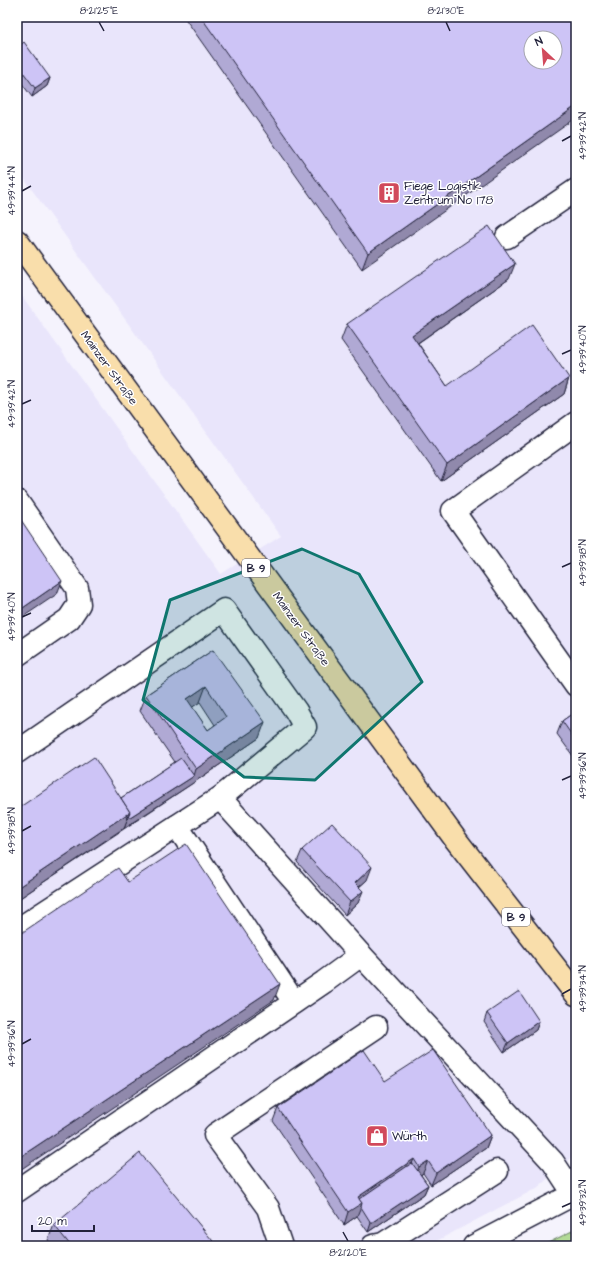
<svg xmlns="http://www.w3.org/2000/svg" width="593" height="1263" font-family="'Architects Daughter',sans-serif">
  <rect width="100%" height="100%" fill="#f5f3fd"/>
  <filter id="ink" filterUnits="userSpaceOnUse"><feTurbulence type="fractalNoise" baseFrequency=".025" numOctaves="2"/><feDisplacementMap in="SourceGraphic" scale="8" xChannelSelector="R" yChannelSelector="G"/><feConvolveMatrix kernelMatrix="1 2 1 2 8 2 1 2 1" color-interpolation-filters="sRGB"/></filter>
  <g filter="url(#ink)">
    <path fill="#e9e5fb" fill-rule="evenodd" d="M 17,17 L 576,17 L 576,1154 L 537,1188 L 427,1246 L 17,1246 L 17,289 L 221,574 L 281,536 L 17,169 ZM 531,38 L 555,38 L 555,62 L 531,62 Z"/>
    <polygon fill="#b2da96" stroke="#6a7e68" points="576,1229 576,1246 542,1246"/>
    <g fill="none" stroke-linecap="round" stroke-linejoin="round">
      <g stroke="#22223b" stroke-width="25">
        <g id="minor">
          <polyline points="507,237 576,190"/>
          <polyline points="576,423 453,511 576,685"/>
          <polyline points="17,501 77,588 79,604 69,619 17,655"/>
          <polyline points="17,752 224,610 296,711 305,727 220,798 361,955"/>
          <polyline points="177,826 294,1002"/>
          <polyline points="17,930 220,798"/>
          <polyline points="17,1191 324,982 361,955 553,1162 574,1194"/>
          <polyline points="281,1246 268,1208 215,1135 376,1027"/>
          <polyline points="373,1246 383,1244 497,1171"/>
          <polyline points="474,1246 576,1193"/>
        </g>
      </g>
      <g stroke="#22223b" stroke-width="25">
        <polyline id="major" points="17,241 456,840 576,994"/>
      </g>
      <use href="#minor" stroke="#fff" stroke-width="22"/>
      <use href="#major" stroke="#f9deab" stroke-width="22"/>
    </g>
    <g fill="#b0a9d4" stroke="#22223b" fill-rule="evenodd">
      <polygon points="184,17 576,17 362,269"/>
      <polygon points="17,48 50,78 47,86 32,97 17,77"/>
      <polygon points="509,279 418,343 447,386 569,378 564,394 441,481 341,340 347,324"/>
      <path d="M 213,650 L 259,738 L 190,785 L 17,900 L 17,809 L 121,798 L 175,762 L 140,711 L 146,695 ZM 200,702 L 215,725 L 208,730 L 192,707 Z"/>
      <polygon points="576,711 576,760 557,734 562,721"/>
      <polygon points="302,850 367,880 359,887 358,903 345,915 297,862"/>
      <polygon points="487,1013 539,1021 536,1030 504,1052 484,1022"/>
      <polygon points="385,1081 491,1135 486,1148 431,1185 423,1173 421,1175 428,1185 424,1194 368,1232 357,1216 344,1225 273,1121 278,1108"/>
      <polygon points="54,1225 217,1246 52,1246 48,1240"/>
    </g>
    <g fill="#9089ac" stroke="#22223b">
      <polygon points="50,78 47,86 32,97 35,88"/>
      <polygon points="576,106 576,118 362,269 368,253"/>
      <polygon points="515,264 509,279 406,351 412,335"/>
      <polygon points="569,378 564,394 441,481 447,465"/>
      <polygon points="62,581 57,594 17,621 17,612"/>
      <polygon points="206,686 200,702 181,715 187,699"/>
      <polygon points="265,722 259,738 190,785 124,828 127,819 194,776 196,769"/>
      <polygon points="130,812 124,828 17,900 17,888"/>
      <polygon points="372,867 367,880 350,895 355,883"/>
      <polygon points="363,891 358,903 345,915 350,902"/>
      <polygon points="280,984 274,1000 17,1172 17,1159"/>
      <polygon points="539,1021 536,1030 504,1052 508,1043"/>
      <polygon points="491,1135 486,1148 431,1185 436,1173"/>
      <polygon points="414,1159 409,1171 362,1204 357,1216 344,1225 348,1212 358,1197"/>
      <polygon points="428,1161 423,1173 414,1179 419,1167"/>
      <polygon points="428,1185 424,1194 368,1232 371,1223"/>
    </g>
    <g fill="#cdc4f6" stroke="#22223b" fill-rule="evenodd">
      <path d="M 201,17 L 576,17 L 576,106 L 368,253 ZM 531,38 L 555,38 L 555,62 L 531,62 Z"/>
      <polygon points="24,42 50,78 35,88 17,64 17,48"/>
      <polygon points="489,226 515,264 412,335 447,386 532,325 569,378 447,465 347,324"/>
      <polygon points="17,514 62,581 17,612"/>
      <path d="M 213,650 L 265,722 L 196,769 L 146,695 ZM 206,686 L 226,717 L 208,730 L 187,699 Z"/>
      <polygon points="576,711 576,741 562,721"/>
      <polygon points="94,757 130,812 17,888 17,809"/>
      <polygon points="181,758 194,776 127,819 130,812 121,798"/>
      <polygon points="332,823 372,867 355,883 363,891 350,902 302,850"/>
      <polygon points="186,844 280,984 17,1159 17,936 118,868 128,882"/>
      <polygon points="519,991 539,1021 508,1043 487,1013"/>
      <polygon points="364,1050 385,1081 433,1050 491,1135 436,1173 428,1161 419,1167 414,1159 358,1197 362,1203 348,1212 278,1108"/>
      <polygon points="140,1153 217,1246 71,1246 54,1225"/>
      <polygon points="412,1163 428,1185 371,1223 361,1207 362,1203 359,1199"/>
    </g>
  </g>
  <path fill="#0f766e" fill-opacity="0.2" stroke="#0f766e" stroke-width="3" stroke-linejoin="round" d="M 302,549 L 359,574 L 422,682 L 315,780 L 244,777 L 143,700 L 170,600 Z"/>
  <path fill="none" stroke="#22223b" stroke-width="1.5" d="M 99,22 L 104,31M 446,22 L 450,31M 562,141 L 571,136M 22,191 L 31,186M 562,354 L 571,350M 22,404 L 31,400M 562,567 L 571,563M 22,617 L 31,613M 562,780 L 571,776M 22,831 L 31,826M 562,994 L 571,989M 22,1044 L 31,1039M 562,1207 L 571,1203M 343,1232 L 348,1241"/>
  <defs>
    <g id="building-square" transform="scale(1.15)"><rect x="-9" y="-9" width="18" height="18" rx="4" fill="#d1495b" stroke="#fff"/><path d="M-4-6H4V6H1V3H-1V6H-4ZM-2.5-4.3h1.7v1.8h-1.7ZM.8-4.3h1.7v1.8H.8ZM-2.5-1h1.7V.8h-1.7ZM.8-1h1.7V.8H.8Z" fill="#fff"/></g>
    <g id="shop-square" transform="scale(1.15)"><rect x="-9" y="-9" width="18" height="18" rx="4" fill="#d1495b" stroke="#fff"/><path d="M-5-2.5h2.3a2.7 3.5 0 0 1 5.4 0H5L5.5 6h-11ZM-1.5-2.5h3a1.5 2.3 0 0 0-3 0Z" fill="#fff"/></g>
  </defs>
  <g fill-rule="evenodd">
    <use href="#building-square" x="389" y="193"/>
    <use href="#shop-square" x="377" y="1136"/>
  </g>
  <g text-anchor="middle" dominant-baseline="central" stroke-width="3" stroke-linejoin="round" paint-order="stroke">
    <g fill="#fff" stroke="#646476" stroke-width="1">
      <rect x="242" y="559" width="28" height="18" rx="3"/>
      <rect x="502" y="908" width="28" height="18" rx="3"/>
    </g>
    <g font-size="11" font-weight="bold" fill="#22223b">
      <text x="256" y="568">B 9</text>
      <text x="516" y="917">B 9</text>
    </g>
    <g font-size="12" fill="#22223b" stroke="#fff" text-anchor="start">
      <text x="404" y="186">Fiege Logistik<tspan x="404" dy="14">Zentrum No 178</tspan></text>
      <text x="392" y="1136">Würth</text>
    </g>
    <g font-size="12" fill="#22223b" stroke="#fff">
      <text transform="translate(109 368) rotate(54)">Mainzer Straße</text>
      <text transform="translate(301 629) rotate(54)">Mainzer Straße</text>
    </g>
  </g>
  <rect width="593" height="1263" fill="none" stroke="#fff" stroke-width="44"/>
  <g transform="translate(543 50) rotate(334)"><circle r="19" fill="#ffffff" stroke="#a7a7b1"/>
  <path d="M0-3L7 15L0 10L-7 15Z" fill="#d1495b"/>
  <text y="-6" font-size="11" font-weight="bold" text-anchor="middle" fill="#22223b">N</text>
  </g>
  <path d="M32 1225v6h62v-6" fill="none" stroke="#22223b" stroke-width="2"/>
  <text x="38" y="1225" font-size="12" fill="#22223b" stroke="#ffffff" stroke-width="3" paint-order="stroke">20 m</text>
  <rect x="22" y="22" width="549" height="1219" fill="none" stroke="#22223b" stroke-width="1.5"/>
  <g font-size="10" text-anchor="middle" fill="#22223b">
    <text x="99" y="14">8°21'25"E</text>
    <text x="446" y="14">8°21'30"E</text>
    <text transform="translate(582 136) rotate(-90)" y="4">49°39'42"N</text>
    <text transform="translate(11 191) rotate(-90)" y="4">49°39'44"N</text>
    <text transform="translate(582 350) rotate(-90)" y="4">49°39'40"N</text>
    <text transform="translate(11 404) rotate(-90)" y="4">49°39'42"N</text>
    <text transform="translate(582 563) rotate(-90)" y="4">49°39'38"N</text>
    <text transform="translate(11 617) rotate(-90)" y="4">49°39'40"N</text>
    <text transform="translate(582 776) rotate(-90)" y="4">49°39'36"N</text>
    <text transform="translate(11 831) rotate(-90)" y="4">49°39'38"N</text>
    <text transform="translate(582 989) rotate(-90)" y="4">49°39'34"N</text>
    <text transform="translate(11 1044) rotate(-90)" y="4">49°39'36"N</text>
    <text transform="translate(582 1203) rotate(-90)" y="4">49°39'32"N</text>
    <text x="348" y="1256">8°21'20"E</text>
  </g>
</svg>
